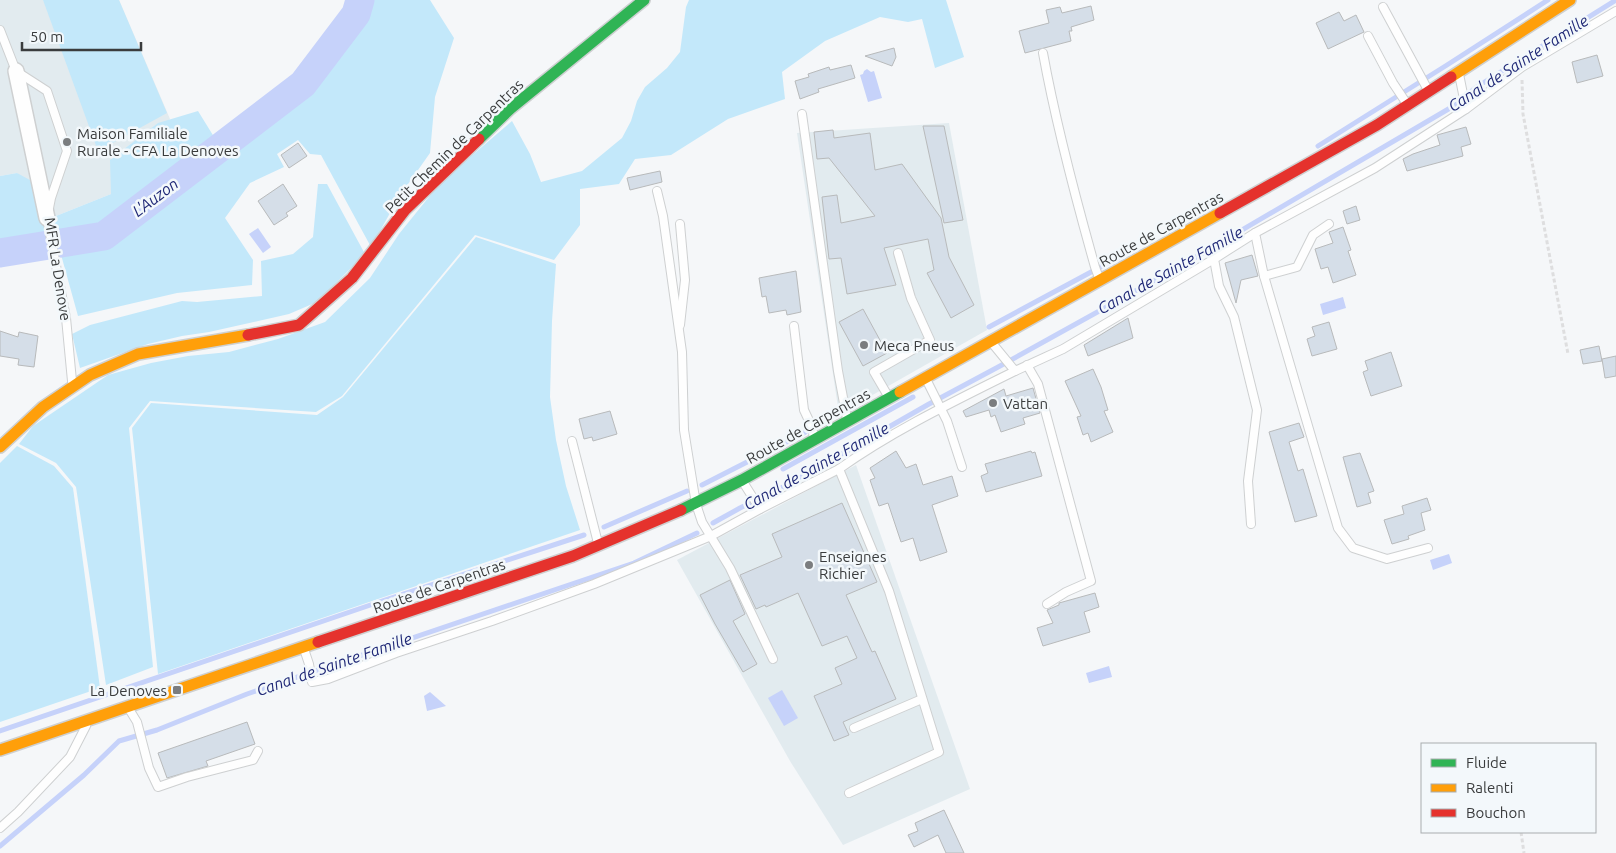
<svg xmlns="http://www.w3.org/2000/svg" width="1616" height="853" font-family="Ubuntu,sans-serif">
  <rect width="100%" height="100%" fill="#f5f7f9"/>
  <g fill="#e2ebef">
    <polygon points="0,0 119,0 170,119 111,194 56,216 17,173 0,176"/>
    <polygon points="949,123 987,330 839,414 797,133"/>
    <polygon points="856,465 970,789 843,845 790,761 677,560"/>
  </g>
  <g fill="#c3e8fa">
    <polygon points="43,0 119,0 167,113 98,151"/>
    <polygon points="368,0 430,0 454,38 435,97 430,153 399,197 371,247 321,155 310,154 298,140 277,154 284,167 250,183 225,218 253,260 252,285 177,293 78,316 60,251 0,259 0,176 17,173 41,186 56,216 111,194 110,160 158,123 198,111 224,153 309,90 363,18"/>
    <polygon points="689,0 946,0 964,57 935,68 922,19 908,22 880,17 825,41 782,72 785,99 728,119 671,155 635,159 619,184 580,189 580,225 554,260 475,235 342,396 316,412 150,401 129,428 153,667 106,685 76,487 56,463 19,444 33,426 108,375 151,363 188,356 229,352 278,339 325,322 370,278 399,234 441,182 512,121 530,154 541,182 582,171 622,138 631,121 637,101 645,87 667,68 680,52 686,7"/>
    <polygon points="318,184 327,184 365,254 317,302 289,314 209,332 182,336 148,344 80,368 72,334 90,325 182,301 197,302 262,296 261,261 293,254 313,237"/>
    <polygon points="476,237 556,264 552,321 550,397 556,440 566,486 580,530 158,674 132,428 151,403 317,415 343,397"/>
    <polygon points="17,446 54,466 73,488 100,688 0,722 0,463"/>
  </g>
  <g fill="#c6d2fa">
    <polygon points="867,69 871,72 874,71 882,98 868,102 860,75 863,74 864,71"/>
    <polygon points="258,228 271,247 263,253 249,234"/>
    <polygon points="1343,297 1346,308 1323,315 1320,304"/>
    <polygon points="1449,554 1452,563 1433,570 1430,560"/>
    <polygon points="1109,666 1112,677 1089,683 1086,673"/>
    <polygon points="782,690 798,718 784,726 768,698"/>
    <polygon points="430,692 446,706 427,711 424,696"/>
  </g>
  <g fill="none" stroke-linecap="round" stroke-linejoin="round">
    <g stroke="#c6d2fa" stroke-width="5">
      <polyline points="1318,146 1447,65 1548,0"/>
      <polyline points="989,327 1119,257"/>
      <polyline points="783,469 913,397"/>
      <polyline points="702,485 802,434 834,415"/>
      <polyline points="713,523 740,508 791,483 929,404 1000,366 1184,264 1457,104 1475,88 1616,0"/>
      <polyline points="604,527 687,491"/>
      <polyline points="0,731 388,599 584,535"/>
      <polyline points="0,846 84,775 119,741 157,730 247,694 634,563 697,533"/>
    </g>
    <polyline stroke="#c6d2fa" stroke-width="29" points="0,253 104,236 303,84 356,14 360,0"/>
  </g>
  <g fill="#d5dee8" stroke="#b8babb">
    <polygon points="1091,6 1094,20 1071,27 1072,31 1069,31 1071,41 1025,53 1019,31 1049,23 1046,10 1060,7 1062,13"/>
    <polygon points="1339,12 1344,21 1356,15 1364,32 1328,49 1316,23"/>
    <polygon points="894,48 896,57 892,66 865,56"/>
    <polygon points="1597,55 1603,76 1577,83 1572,62"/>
    <polygon points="851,65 855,78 818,89 819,92 800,99 795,81 809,77 808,74 829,67 830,70"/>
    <polygon points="923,126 944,126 963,220 944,223"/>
    <polygon points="1466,127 1471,144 1461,147 1463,156 1407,171 1403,159 1413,154 1440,145 1437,135"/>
    <polygon points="833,130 834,138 870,133 875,170 902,164 941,218 949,257 974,305 951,318 927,273 934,270 928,239 884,248 896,285 847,294 841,258 829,259 822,197 837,195 841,223 875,216 829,158 817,159 814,132"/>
    <polygon points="298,143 307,156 289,168 281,155"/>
    <polygon points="660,171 662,182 630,190 627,178"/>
    <polygon points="283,184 297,206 286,213 288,216 274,225 258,201"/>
    <polygon points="1356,206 1360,220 1347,224 1343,211"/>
    <polygon points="1343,227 1351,250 1348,251 1356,275 1333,283 1328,267 1321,269 1315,249 1333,243 1329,232"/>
    <polygon points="1252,255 1258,276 1241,280 1236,303 1225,263"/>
    <polygon points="796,271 801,312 787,315 786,310 769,313 766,296 762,297 759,278"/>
    <polygon points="863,309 887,353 863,366 839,322"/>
    <polygon points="1128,318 1133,338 1088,356 1084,345"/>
    <polygon points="1329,322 1337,349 1312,356 1307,339 1315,336 1312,327"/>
    <polygon points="0,331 18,337 19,332 38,336 34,367 18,365 19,359 0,356"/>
    <polygon points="1599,346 1602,361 1583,364 1580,350"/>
    <polygon points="1391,352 1402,386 1371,396 1363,372 1368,370 1365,361"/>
    <polygon points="1616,356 1616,376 1605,378 1602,359"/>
    <polygon points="1093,369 1101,387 1108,410 1104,411 1113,432 1091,442 1088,433 1083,435 1077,417 1081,416 1065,381"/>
    <polygon points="1033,388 1040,413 1023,418 1025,424 1001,432 995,415 991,417 989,410 966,417 963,411 1004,389 1006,396"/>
    <polygon points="610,411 617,434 593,441 592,437 584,439 579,419"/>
    <polygon points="1299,423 1304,437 1289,442 1298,471 1303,469 1317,516 1295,522 1269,432"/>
    <polygon points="896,451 906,468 916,464 923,485 952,476 958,496 932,505 947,552 920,561 913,538 901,542 888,503 879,506 870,480 875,478 870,468"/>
    <polygon points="1031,451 1032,453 1035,452 1042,476 986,492 981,476 988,473 985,464"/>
    <polygon points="1360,453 1374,491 1368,493 1371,503 1357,507 1343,457"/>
    <polygon points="1427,498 1431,510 1421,513 1425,530 1408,536 1409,539 1392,544 1384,520 1404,514 1402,506"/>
    <polygon points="842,503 877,582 846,595 872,652 875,651 896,699 843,722 849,735 834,741 814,696 842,684 835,668 857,658 847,636 822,646 798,593 766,607 765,605 756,609 740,575 782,557 772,534"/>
    <polygon points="730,580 745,614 733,621 757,664 743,672 715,624 700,595"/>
    <polygon points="1095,593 1099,607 1084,612 1090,632 1043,646 1037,628 1053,623 1047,610 1059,605 1059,603"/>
    <polygon points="247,722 255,744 206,761 208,766 167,778 158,753"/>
    <polygon points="944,810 964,853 946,853 938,835 914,847 908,835 918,831 915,823"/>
  </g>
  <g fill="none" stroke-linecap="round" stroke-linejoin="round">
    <g stroke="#ced0d1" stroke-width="10">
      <g id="lane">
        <polyline points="1383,7 1428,90"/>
        <polyline points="0,30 16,71 47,91 67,151 51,198 47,218 66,318 72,381"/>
        <polyline points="1368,36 1393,83 1407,104"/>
        <path d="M 1043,53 C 1056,125 1075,196 1095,267 L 1099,278"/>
        <polyline points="1466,109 1522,67 1616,11"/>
        <polyline points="802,114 838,371 847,419"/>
        <polyline points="657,191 663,216 682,352 684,430 696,504 702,522 730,568 773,659"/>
        <polyline points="1264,276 1297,267 1313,235 1329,224"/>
        <polyline points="680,325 685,280 680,224"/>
        <polyline points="794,326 804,410 812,427 814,438"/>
        <polyline points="992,343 1015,371 1063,349 1214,259"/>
        <polyline points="1027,365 1038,384 1091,581 1066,592 1047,604"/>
        <polyline points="926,379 947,421 962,467"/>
        <polyline points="888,396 874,372 930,340 911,298 898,253"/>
        <polyline points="572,441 598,543"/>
        <path d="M 839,469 C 894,430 955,401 1015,371"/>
        <polyline points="743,482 760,509 839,469 889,591 939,752 849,793"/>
        <polyline points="1251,524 1248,481 1257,410 1234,317 1219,286 1214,259 1255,233"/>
        <polyline points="1428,548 1387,559 1353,548 1338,528 1264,276 1255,233 1375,168 1466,109 1459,74"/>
        <polyline points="304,649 309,664 312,682 328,679 396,653 492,621 594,584 711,536 760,509"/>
        <polyline points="129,709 137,722 149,768 158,787 187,777 253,760 258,751"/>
        <polyline points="854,728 922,699"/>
        <polyline points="0,828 18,812 70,757 86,726"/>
      </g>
    </g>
    <g stroke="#ced0d1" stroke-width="18">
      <polyline id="street" points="16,71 47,218"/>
    </g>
    <g stroke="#ced0d1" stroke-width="14">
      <g id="fast">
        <polyline points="479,139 510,109 644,0"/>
        <polyline points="681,510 742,480 900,392"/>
      </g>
    </g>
    <g stroke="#ced0d1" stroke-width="14">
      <g id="slow">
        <polyline points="1451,77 1570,0"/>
        <polyline points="900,392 1220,213"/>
        <polyline points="0,447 43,407 90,375 138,354 248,335"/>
        <polyline points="0,750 318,642"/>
      </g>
    </g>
    <g stroke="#ced0d1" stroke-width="14">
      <g id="jam">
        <polyline points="1220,213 1377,125 1451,77"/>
        <polyline points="248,335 299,325 352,278 405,210 479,139"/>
        <polyline points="318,642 573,556 681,510"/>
      </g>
    </g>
    <g stroke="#dededf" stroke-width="3" stroke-dasharray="4 2.5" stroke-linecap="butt">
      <polyline points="1522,80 1523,114 1568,354"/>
      <polyline points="1521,832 1524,853"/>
    </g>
    <use href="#lane" stroke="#fefefe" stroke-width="8"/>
    <use href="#street" stroke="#fefefe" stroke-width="15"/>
    <use href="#fast" stroke="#30b455" stroke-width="11"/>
    <use href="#slow" stroke="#ff9f0a" stroke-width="11"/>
    <use href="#jam" stroke="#e5322d" stroke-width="11"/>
  </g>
  <g fill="#7b7d7f" stroke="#f3f8fb" stroke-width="2">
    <circle cx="67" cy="142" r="5"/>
    <circle cx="864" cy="345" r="5"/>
    <circle cx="993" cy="403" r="5"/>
    <circle cx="809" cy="565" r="5"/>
    <rect x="172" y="685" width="10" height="10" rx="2.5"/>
  </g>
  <g text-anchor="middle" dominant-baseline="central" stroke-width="5" stroke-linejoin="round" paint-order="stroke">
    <g font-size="15" fill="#3a3c3d" stroke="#f3f8fb" text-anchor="start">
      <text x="77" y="133">Maison Familiale<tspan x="77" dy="17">Rurale - CFA La Denoves</tspan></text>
      <text x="874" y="345">Meca Pneus</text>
      <text x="1003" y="403">Vattan</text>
      <text x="819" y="556">Enseignes<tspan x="819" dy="17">Richier</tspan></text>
      <text x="167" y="690" text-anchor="end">La Denoves</text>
    </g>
    <g font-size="15" fill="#3a3c3d" stroke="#f3f8fb">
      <text transform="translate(454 146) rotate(-44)">Petit Chemin de Carpentras</text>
      <text transform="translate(1161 229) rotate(-29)">Route de Carpentras</text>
      <text transform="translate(58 269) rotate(81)">MFR La Denove</text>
      <text transform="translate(808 426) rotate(-29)">Route de Carpentras</text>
      <text transform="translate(439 586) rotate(-19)">Route de Carpentras</text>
    </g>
    <g font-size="16" font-style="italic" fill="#202977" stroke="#f3f8fb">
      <text transform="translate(1518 63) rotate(-33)">Canal de Sainte Famille</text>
      <text transform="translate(155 197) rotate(-37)">L'Auzon</text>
      <text transform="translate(1170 270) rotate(-29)">Canal de Sainte Famille</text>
      <text transform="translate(816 466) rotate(-29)">Canal de Sainte Famille</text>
      <text transform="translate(334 664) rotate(-19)">Canal de Sainte Famille</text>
    </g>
  </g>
  <rect x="1421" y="743" width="175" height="90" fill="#f3f8fb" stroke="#a9adaf"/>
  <rect x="1431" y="759" width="25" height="8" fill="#30b455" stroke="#a9adaf"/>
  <text x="1466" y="768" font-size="15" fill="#3a3c3d">Fluide</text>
  <rect x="1431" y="784" width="25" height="8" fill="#ff9f0a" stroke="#a9adaf"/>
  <text x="1466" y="793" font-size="15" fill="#3a3c3d">Ralenti</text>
  <rect x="1431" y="809" width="25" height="8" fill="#e5322d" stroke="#a9adaf"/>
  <text x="1466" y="818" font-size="15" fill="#3a3c3d">Bouchon</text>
  <path d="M22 42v8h119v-8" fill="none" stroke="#3a3c3d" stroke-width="2.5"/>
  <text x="30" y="42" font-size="15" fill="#3a3c3d" stroke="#f3f8fb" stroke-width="4" paint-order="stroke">50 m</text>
</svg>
